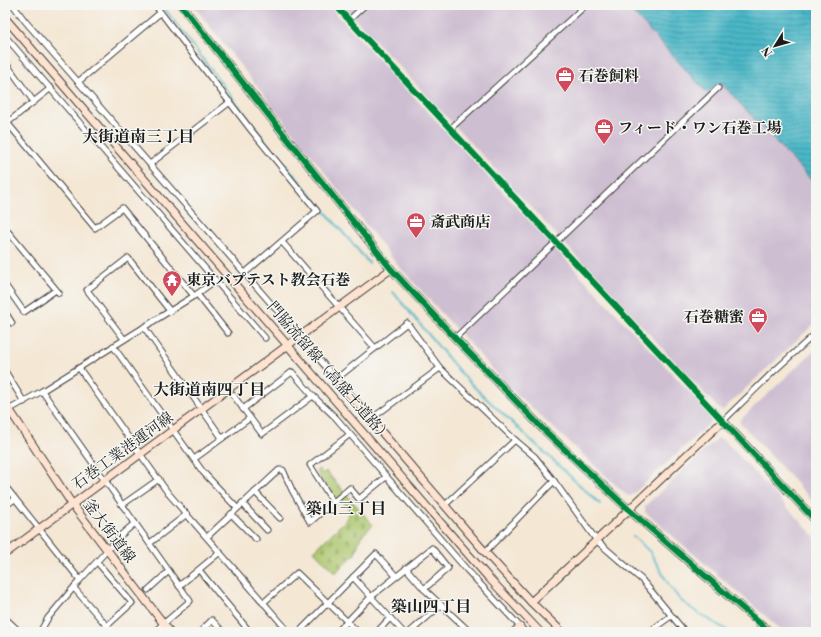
<svg xmlns="http://www.w3.org/2000/svg" width="821" height="637" font-family="'Libre Bodoni','Noto Serif JP',serif">
  <defs>
    <pattern id="cemetery-stones" width="16" height="16" patternUnits="userSpaceOnUse"><rect width="16" height="16" fill="#abc56b"/><path d="M2 7V4a2 2 0 0 1 4 0v3zM10 15v-3a2 2 0 0 1 4 0v3z" fill="#93a95c"/></pattern>
    <pattern id="water-rules" width="6" height="5" patternUnits="userSpaceOnUse"><rect width="6" height="5" fill="#4bb7c7"/><path d="M0 2.5h6" fill="none" stroke="#3e94a1"/></pattern>
  </defs>
  <rect width="100%" height="100%" fill="#f6f6f2"/>
  <filter id="ink" filterUnits="userSpaceOnUse"><feTurbulence type="fractalNoise" baseFrequency=".025" numOctaves="2"/><feDisplacementMap in="SourceGraphic" scale="8" xChannelSelector="R" yChannelSelector="G"/><feConvolveMatrix kernelMatrix="1 2 1 2 8 2 1 2 1" color-interpolation-filters="sRGB"/></filter>
  <filter id="wash" filterUnits="userSpaceOnUse"><feTurbulence type="fractalNoise" baseFrequency=".012" numOctaves="4" result="noise"/><feDisplacementMap in="SourceGraphic" scale="16" xChannelSelector="R" yChannelSelector="G"/><feGaussianBlur stdDeviation="0.9" result="paint"/><feColorMatrix in="noise" values="0 0 0 0 0 0 0 0 0 0 0 0 0 0 0 0 0 1.4 0 .05"/><feComposite in="paint" operator="in"/></filter>
  <g filter="url(#wash)">
    <rect width="100%" height="100%" fill="#f4e7d4"/>
    <g fill="#cebed1">
      <polygon points="193,5 328,5 711,415 711,422 632,495 628,496 511,389 396,263"/>
      <polygon points="342,5 626,5 707,93 720,82 816,185 816,322 723,410 720,410"/>
      <polygon points="816,349 816,505 739,421"/>
      <polygon points="718,438 724,440 816,538 816,632 784,632 645,512 645,506"/>
    </g>
    <polygon fill="url(#cemetery-stones)" stroke="#647044" points="319,469 322,474 326,471 373,525 361,536 355,554 335,573 314,551 347,519 350,510 341,499 336,503 316,471"/>
    <polygon fill="url(#water-rules)" stroke="#346a72" points="626,5 816,5 816,185 720,82 707,93"/>
    <g fill="none" stroke-linecap="round" stroke-linejoin="round">
      <g stroke="#4bb7c7" stroke-width="2">
        <polyline points="162,5 266,142 369,263"/>
        <polyline points="393,292 459,371 473,386 600,504"/>
        <polyline points="633,536 650,552 669,585 680,600 695,611 730,632"/>
      </g>
    </g>
  </g>
  <g filter="url(#ink)">
    <g fill="none" stroke-linecap="round" stroke-linejoin="round">
      <g stroke="#3c3a38" stroke-width="7">
        <g id="street">
          <polyline points="13,5 25,21 288,323"/>
          <polyline points="155,5 251,130 317,211 245,273"/>
          <polyline points="335,5 723,421 773,372 816,333"/>
          <polyline points="349,20 365,5"/>
          <polyline points="5,36 265,338"/>
          <polyline points="5,62 34,102"/>
          <polyline points="78,82 160,13"/>
          <polyline points="5,120 95,228 122,208 194,296"/>
          <polyline points="7,123 51,88"/>
          <polyline points="450,129 586,5"/>
          <polyline points="150,164 230,102"/>
          <polyline points="5,228 59,293"/>
          <polyline points="282,242 375,348"/>
          <polyline points="5,285 24,312 56,290"/>
          <polyline points="197,294 228,333"/>
          <polyline points="5,312 12,323"/>
          <polyline points="144,327 222,438"/>
          <polyline points="455,338 718,88"/>
          <polyline points="124,339 87,290 128,258 170,311"/>
          <polyline points="113,346 203,472 237,508"/>
          <polyline points="314,353 336,379 407,323 440,368 515,440 535,457 554,481 597,541 642,580 685,632"/>
          <polyline points="79,368 168,493 289,632"/>
          <polyline points="5,371 24,402"/>
          <polyline points="42,391 190,601 154,632"/>
          <polyline points="233,395 262,434 313,396"/>
          <polyline points="243,409 292,372 313,396 336,418 467,570 525,632"/>
          <polyline points="5,412 42,391 197,294 216,280"/>
          <polyline points="371,419 440,368"/>
          <polyline points="194,459 250,418"/>
          <polyline points="5,486 80,580 48,618 40,632"/>
          <polyline points="255,492 280,518"/>
          <polyline points="333,502 310,465 349,435"/>
          <polyline points="242,503 267,530"/>
          <polyline points="122,505 159,479"/>
          <polyline points="445,505 515,440"/>
          <polyline points="5,506 15,499"/>
          <polyline points="231,514 256,539"/>
          <polyline points="207,537 279,470 283,470 292,490 310,522 350,488 359,499 386,477"/>
          <polyline points="150,543 187,514"/>
          <polyline points="485,552 554,481"/>
          <polyline points="406,568 424,589 470,632"/>
          <polyline points="199,570 250,632"/>
          <polyline points="353,577 403,632"/>
          <polyline points="80,580 121,535 135,523"/>
          <polyline points="179,586 220,552"/>
          <polyline points="74,588 106,625 108,625 132,603 97,562"/>
          <polyline points="148,590 169,571"/>
          <polyline points="263,603 297,573 358,632"/>
          <polyline points="5,618 20,632"/>
          <polyline points="200,632 212,620 223,632"/>
          <polyline points="299,632 376,554 396,576"/>
          <polyline points="337,632 372,596 432,548 448,568 424,589"/>
          <polyline points="377,632 390,618"/>
          <polyline points="410,632 441,605"/>
          <polyline points="649,632 671,616"/>
        </g>
      </g>
      <g stroke="#3c3a38" stroke-width="9">
        <g id="secondary">
          <polyline points="181,5 391,269 455,338 543,429 628,509 770,632"/>
          <polyline points="5,18 447,530 488,577 540,632"/>
          <polyline points="336,379 485,552 531,602 562,632"/>
          <polyline points="5,403 72,504 170,632"/>
          <polyline points="5,554 391,269"/>
          <path d="M 531,602 C 595,543 658,481 723,421 L 816,521"/>
          <polyline points="514,632 520,627"/>
        </g>
      </g>
      <use href="#street" stroke="#fff" stroke-width="5"/>
      <use href="#secondary" stroke="#fee3d1" stroke-width="7"/>
      <g stroke="#f6f6f2" stroke-width="8">
        <g id="cycleway">
          <polyline points="181,5 391,269 455,338 543,429 628,509 770,632"/>
          <polyline points="335,5 816,521"/>
        </g>
      </g>
      <use href="#cycleway" stroke="#00873e" stroke-width="6"/>
    </g>
  </g>
  <defs>
    <g id="office-pin" transform="scale(1)"><path d="M0 17L-7.5 6A9.5 9.5 0 1 1 7.5 6Z" fill="#d1495b" stroke="#f6f6f2"/><path d="M-6-3h4V-5.5h4V-3h4V5H-6ZM-1-4.5V-3h2v-1.5ZM-6 0V1H6V0Z" fill="#fff"/></g>
    <g id="temple-pin" transform="scale(1)"><path d="M0 17L-7.5 6A9.5 9.5 0 1 1 7.5 6Z" fill="#d1495b" stroke="#f6f6f2"/><path d="M0-6L5-2H3V0L6.5 2.5H4V6H1.5V3h-3V6H-4V2.5H-6.5L-3 0V-2H-5Z" fill="#fff"/></g>
  </defs>
  <g fill-rule="evenodd">
    <use href="#office-pin" x="565" y="76"/>
    <use href="#office-pin" x="604" y="128"/>
    <use href="#office-pin" x="416" y="222"/>
    <use href="#temple-pin" x="172" y="280"/>
    <use href="#office-pin" x="758" y="317"/>
  </g>
  <g text-anchor="middle" dominant-baseline="central" stroke-width="3" stroke-linejoin="round" paint-order="stroke">
    <g font-size="15" font-weight="bold" fill="#1c1c1c" stroke="#f6f6f2" text-anchor="start">
      <text x="579" y="76">石巻飼料</text>
      <text x="618" y="128">フィード・ワン石巻工場</text>
      <text x="430" y="222">斎武商店</text>
      <text x="186" y="280">東京バプテスト教会石巻</text>
      <text x="744" y="317" text-anchor="end">石巻糖蜜</text>
    </g>
    <g font-size="15" fill="#1c1c1c" stroke="#f6f6f2">
      <text transform="translate(329 372) rotate(49)">門脇流留線（高盛土道路）</text>
      <text transform="translate(123 451) rotate(-36)">石巻工業港運河線</text>
      <text transform="translate(109 531) rotate(53)">釜大街道線</text>
    </g>
    <g font-size="16" font-weight="bold" fill="#1c1c1c" stroke="#f6f6f2">
      <text x="138" y="137">大街道南三丁目</text>
      <text x="209" y="390">大街道南四丁目</text>
      <text x="346" y="509">築山三丁目</text>
      <text x="431" y="607">築山四丁目</text>
    </g>
  </g>
  <rect width="821" height="637" fill="none" stroke="#f6f6f2" stroke-width="20"/>
  <g transform="translate(775 46) rotate(233)" stroke="#f6f6f2" stroke-width="3" paint-order="stroke">
  <path d="M0-3L7 15L0 10L-7 15Z" fill="#1c1c1c"/>
  <text y="-6" font-size="11" font-weight="bold" text-anchor="middle" fill="#1c1c1c">N</text>
  </g>
</svg>
